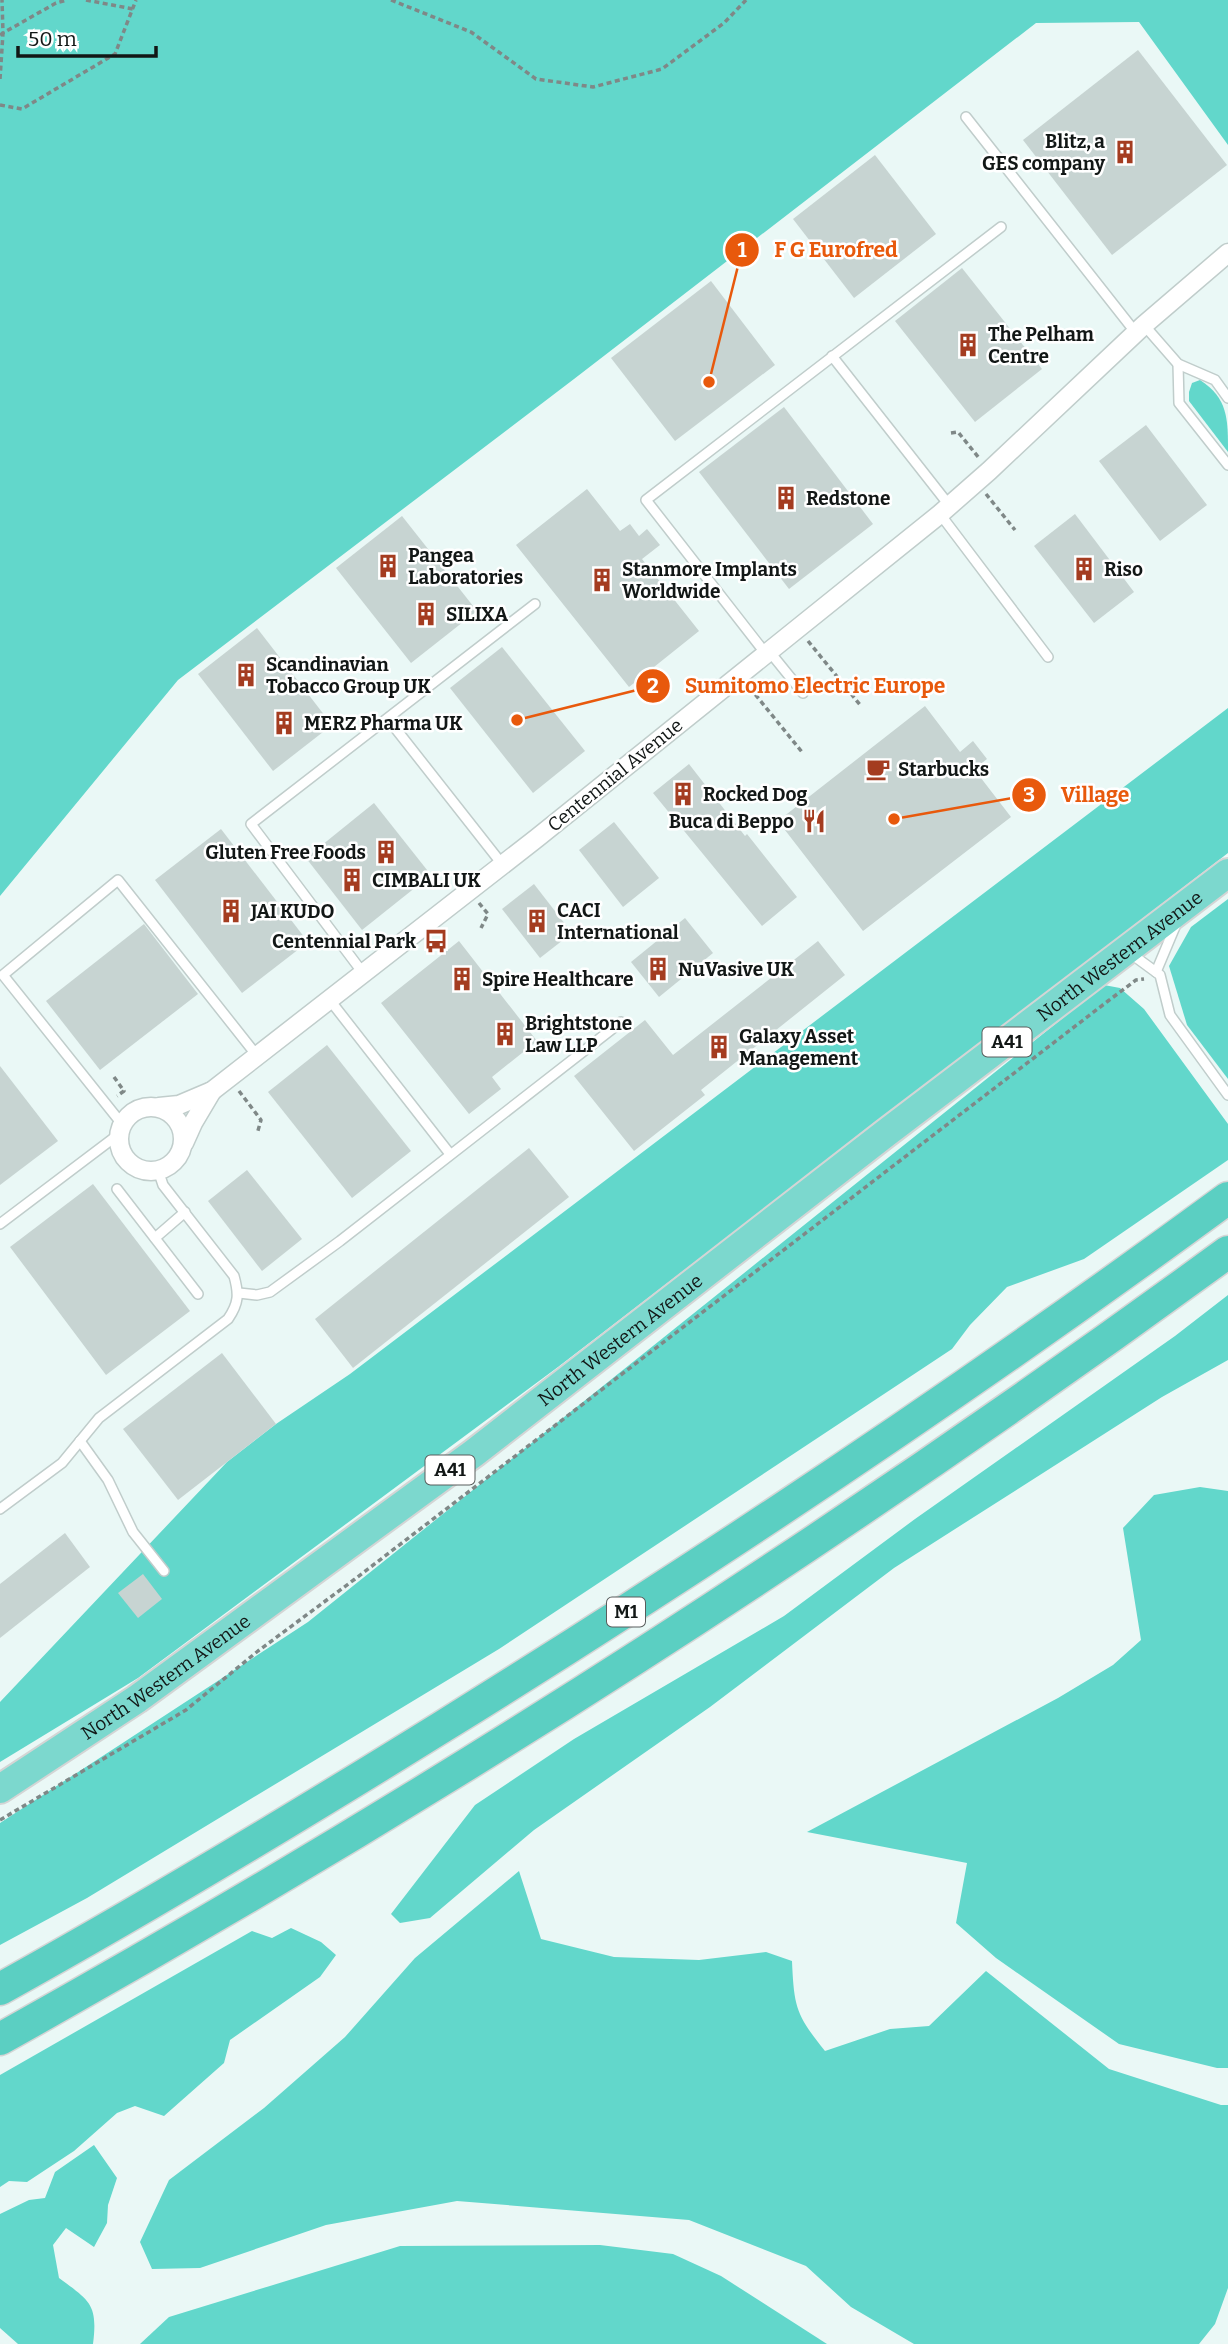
<svg xmlns="http://www.w3.org/2000/svg" width="1228" height="2344" font-family="Bitter,serif">
  <rect width="100%" height="100%" fill="#eaf8f6"/>
  <g fill="#62d7cb">
    <polygon points="0,0 1228,0 1228,145 1139,22 1036,23 574,379 178,680 0,896"/>
    <path d="M 1200,380 C 1228,398 1228,419 1228,452 L 1189,401 L 1189,392 L 1192,383 Z"/>
    <polygon points="1228,708 1228,853 558,1367 138,1678 0,1762 0,1702 227,1462 276,1424 350,1374"/>
    <polygon points="1228,899 1228,1079 1187,1025 1169,966 1191,927"/>
    <polygon points="1104,985 1120,988 1144,1009 1228,1124 1228,1160 1084,1259 1007,1287 970,1325 952,1349 499,1649 87,1898 0,1945 0,1823 308,1622"/>
    <polygon points="1228,1295 1228,1360 1162,1397 894,1568 710,1707 534,1830 430,1918 400,1923 391,1914 475,1805 574,1739 784,1616 915,1519 1175,1336"/>
    <polygon points="1200,1487 1228,1491 1228,2068 1217,2068 1119,2044 996,1958 956,1923 967,1863 807,1832 1058,1698 1113,1665 1141,1640 1123,1528 1154,1495"/>
    <path d="M 519,1871 L 541,1939 L 614,1957 L 699,1960 L 766,1952 L 792,1961 C 794,2007 796,2015 825,2051 L 890,2029 L 929,2026 L 986,1971 L 1109,2069 L 1221,2105 L 1228,2105 L 1228,2288 L 1215,2324 L 1199,2344 L 914,2344 L 851,2307 L 806,2266 L 689,2220 L 457,2201 L 326,2225 L 200,2268 L 152,2269 L 140,2242 L 169,2180 L 264,2108 L 345,2037 L 415,1958 Z"/>
    <polygon points="291,1928 321,1942 336,1955 320,1977 230,2040 224,2063 164,2116 135,2106 117,2113 74,2151 27,2182 9,2181 0,2187 0,2075 252,1931 272,1938"/>
    <path d="M 94,2145 L 117,2178 L 108,2205 L 107,2223 L 94,2247 L 66,2228 L 53,2245 L 59,2278 C 90,2301 98,2304 93,2344 L 18,2344 L 0,2328 L 0,2214 L 29,2200 L 45,2198 L 55,2172 Z"/>
    <polygon points="600,2245 673,2254 721,2276 827,2344 140,2344 169,2317 400,2246"/>
  </g>
  <g fill="#c7d4d2">
    <polygon points="1138,50 1227,165 1112,255 1023,140"/>
    <polygon points="875,155 936,234 854,298 793,219"/>
    <polygon points="962,268 1042,369 975,422 895,321"/>
    <polygon points="711,281 775,365 675,441 611,358"/>
    <polygon points="784,407 873,524 789,589 699,472"/>
    <polygon points="1146,425 1207,505 1160,541 1099,461"/>
    <polygon points="587,489 620,531 630,524 639,536 647,529 660,545 642,559 699,631 629,687 516,545"/>
    <polygon points="1075,514 1134,592 1094,623 1034,546"/>
    <polygon points="402,516 477,611 411,663 336,568"/>
    <polygon points="257,628 332,725 273,771 198,674"/>
    <polygon points="502,647 585,751 533,793 450,688"/>
    <polygon points="925,706 960,752 973,741 987,759 974,769 1011,817 863,931 778,821"/>
    <polygon points="689,764 745,836 747,834 797,897 762,926 653,793"/>
    <polygon points="374,803 431,875 362,930 306,858"/>
    <polygon points="614,822 659,878 623,907 579,850"/>
    <polygon points="221,829 308,942 242,993 155,880"/>
    <polygon points="534,884 572,933 540,958 502,909"/>
    <polygon points="685,918 713,953 659,997 631,962"/>
    <polygon points="144,924 198,994 100,1070 46,1001"/>
    <polygon points="459,941 537,1041 492,1077 501,1089 469,1114 381,1003"/>
    <polygon points="818,941 845,975 701,1090 705,1095 634,1151 574,1076 645,1020 673,1055"/>
    <polygon points="327,1045 411,1151 352,1198 268,1092"/>
    <polygon points="0,1066 58,1141 0,1185"/>
    <polygon points="529,1148 569,1197 353,1368 315,1319"/>
    <polygon points="247,1170 302,1239 262,1271 208,1201"/>
    <polygon points="93,1184 190,1311 106,1375 10,1247"/>
    <polygon points="222,1353 276,1424 178,1500 123,1429"/>
    <polygon points="65,1533 90,1567 0,1638 0,1584"/>
    <polygon points="143,1574 162,1599 138,1618 118,1593"/>
  </g>
  <g fill="none" stroke-linecap="round" stroke-linejoin="round">
    <g stroke="#c0cdcb" stroke-width="12">
      <g id="service">
        <polyline points="966,117 1136,333"/>
        <polyline points="1144,325 1178,364 1215,380 1228,398"/>
        <polyline points="832,356 949,505"/>
        <polyline points="1178,364 1179,403 1228,465"/>
        <polyline points="940,514 1048,657"/>
        <polyline points="769,651 803,693"/>
        <polyline points="766,654 646,500 1001,227"/>
        <polyline points="388,719 502,864"/>
        <polyline points="1130,953 1160,975 1170,1015 1228,1095"/>
        <polyline points="1156,972 1177,922"/>
        <polyline points="363,973 251,824 535,604"/>
        <polyline points="329,999 450,1154"/>
        <polyline points="122,1124 3,975 118,880 258,1057"/>
        <polyline points="117,1189 198,1294"/>
        <polyline points="0,1224 119,1134"/>
        <polyline points="155,1238 185,1212"/>
        <polyline points="239,1293 257,1295 270,1292 340,1241 621,1022"/>
        <polyline points="80,1441 108,1480 133,1532 164,1571"/>
        <path d="M 0,1509 L 62,1463 L 99,1418 L 228,1319 C 239,1303 239,1294 234,1276 L 163,1185 L 158,1170"/>
      </g>
    </g>
    <g stroke="#c0cdcb" stroke-width="21">
      <g id="minor">
        <circle cx="151" cy="1139" r="32"/>
        <polyline points="159,1107 179,1105 212,1091 537,838 940,514 989,471 1144,325 1228,253"/>
        <polyline points="184,1143 193,1123 212,1091"/>
      </g>
    </g>
    <g stroke="#d4d5d5" stroke-width="32">
      <g id="trunk">
        <path id="s1" d="M 0,1789 L 137,1699 L 474,1453 L 886,1133 L 1228,873"/>
      </g>
    </g>
    <g stroke="#d4d5d5" stroke-width="35">
      <g id="motorway">
        <path d="M 0,1989 C 150,1906 297,1817 442,1727 C 711,1560 973,1385 1228,1198"/>
        <path d="M 0,2039 C 425,1802 835,1539 1228,1252"/>
      </g>
    </g>
    <g stroke="#7f8887" stroke-width="3.5" stroke-dasharray="5 3.5" stroke-linecap="butt">
      <polyline points="86,0 133,9"/>
      <polyline points="391,0 471,32 536,79 593,87 662,69 724,23 746,0"/>
      <polyline points="0,35 3,33 2,0"/>
      <polyline points="0,79 3,33 56,3 67,0"/>
      <polyline points="0,105 22,109 115,54 136,0"/>
      <polyline points="951,433 958,432 979,458"/>
      <polyline points="986,494 1015,530"/>
      <polyline points="808,641 861,706"/>
      <polyline points="750,688 802,752"/>
      <polyline points="479,903 488,914 481,928"/>
      <polyline points="114,1077 124,1091 117,1096"/>
      <polyline points="239,1091 261,1120 257,1134"/>
      <polyline points="0,1820 186,1710 258,1651 355,1579 1108,1001 1136,980 1144,979"/>
    </g>
    <use href="#service" stroke="#fff" stroke-width="9"/>
    <use href="#minor" stroke="#fff" stroke-width="18"/>
    <use href="#trunk" stroke="#7cd8ce" stroke-width="28"/>
    <use href="#motorway" stroke="#5bcfc2" stroke-width="32"/>
  </g>
  <defs>
    <g id="building-bare" transform="scale(1.89)"><path d="M-4-6H4V6H1V3H-1V6H-4ZM-2.5-4.3h1.7v1.8h-1.7ZM.8-4.3h1.7v1.8H.8ZM-2.5-1h1.7V.8h-1.7ZM.8-1h1.7V.8H.8Z" fill="#a43c20" stroke="#fff" stroke-width="2.5" paint-order="stroke"/></g>
    <g id="cafe-bare" transform="scale(1.89)"><path d="M-5.5-4.5H6V0H3Q3 3.5 0 3.5H-2.5Q-5.5 3.5-5.5 0ZM3-3.2v2h1.7v-2ZM-6 4.5H4V6H-6Z" fill="#a43c20" stroke="#fff" stroke-width="2.5" paint-order="stroke"/></g>
    <g id="restaurant-bare" transform="scale(1.89)"><path d="M-5-6h1v4h1v-4h1v4h1v-4h1v5L-1.5 .5V6h-2V.5L-5-1ZM5-6V6H3V1.5H1.5Q1.5-4 5-6Z" fill="#a43c20" stroke="#fff" stroke-width="2.5" paint-order="stroke"/></g>
    <g id="bus-bare" transform="scale(1.89)"><path d="M-5-6H5V4H4V6H2V4H-2V6H-4V4H-5ZM-3.5-4V0h7V-4ZM-3.5 1.2v1.5H-2V1.2ZM2 1.2v1.5H3.5V1.2Z" fill="#a43c20" stroke="#fff" stroke-width="2.5" paint-order="stroke"/></g>
  </defs>
  <g fill-rule="evenodd">
    <use href="#building-bare" x="1125" y="152"/>
    <use href="#building-bare" x="968" y="345"/>
    <use href="#building-bare" x="786" y="498"/>
    <use href="#building-bare" x="388" y="566"/>
    <use href="#building-bare" x="1084" y="569"/>
    <use href="#building-bare" x="602" y="580"/>
    <use href="#building-bare" x="426" y="614"/>
    <use href="#building-bare" x="246" y="675"/>
    <use href="#building-bare" x="284" y="723"/>
    <use href="#cafe-bare" x="878" y="769"/>
    <use href="#building-bare" x="683" y="794"/>
    <use href="#restaurant-bare" x="814" y="821"/>
    <use href="#building-bare" x="386" y="852"/>
    <use href="#building-bare" x="352" y="880"/>
    <use href="#building-bare" x="231" y="911"/>
    <use href="#building-bare" x="537" y="921"/>
    <use href="#bus-bare" x="436" y="941"/>
    <use href="#building-bare" x="658" y="969"/>
    <use href="#building-bare" x="462" y="979"/>
    <use href="#building-bare" x="505" y="1034"/>
    <use href="#building-bare" x="719" y="1047"/>
  </g>
  <g text-anchor="middle" dominant-baseline="central" stroke-width="5" stroke-linejoin="round" paint-order="stroke">
    <g fill="#fff" stroke="#595d5c" stroke-width="2">
      <rect x="982.5" y="1027.5" width="49" height="29" rx="5"/>
      <rect x="425.5" y="1455.5" width="49" height="29" rx="5"/>
      <rect x="607" y="1597.5" width="38" height="29" rx="5"/>
    </g>
    <g font-size="18" font-weight="bold" fill="#121716">
      <text x="1007" y="1042">A41</text>
      <text x="450" y="1470">A41</text>
      <text x="626" y="1612">M1</text>
    </g>
    <g font-size="19" font-weight="bold" fill="#121716" stroke="#fff" text-anchor="start">
      <text x="1105" y="141" text-anchor="end">Blitz, a<tspan x="1105" dy="22">GES company</tspan></text>
      <text x="988" y="334">The Pelham<tspan x="988" dy="22">Centre</tspan></text>
      <text x="806" y="498">Redstone</text>
      <text x="408" y="555">Pangea<tspan x="408" dy="22">Laboratories</tspan></text>
      <text x="622" y="569">Stanmore Implants<tspan x="622" dy="22">Worldwide</tspan></text>
      <text x="1104" y="569">Riso</text>
      <text x="446" y="614">SILIXA</text>
      <text x="266" y="664">Scandinavian<tspan x="266" dy="22">Tobacco Group UK</tspan></text>
      <text x="304" y="723">MERZ Pharma UK</text>
      <text x="898" y="769">Starbucks</text>
      <text x="703" y="794">Rocked Dog</text>
      <text x="794" y="821" text-anchor="end">Buca di Beppo</text>
      <text x="366" y="852" text-anchor="end">Gluten Free Foods</text>
      <text x="372" y="880">CIMBALI UK</text>
      <text x="557" y="910">CACI<tspan x="557" dy="22">International</tspan></text>
      <text x="251" y="911">JAI KUDO</text>
      <text x="416" y="941" text-anchor="end">Centennial Park</text>
      <text x="678" y="969">NuVasive UK</text>
      <text x="482" y="979">Spire Healthcare</text>
      <text x="525" y="1023">Brightstone<tspan x="525" dy="22">Law LLP</tspan></text>
      <text x="739" y="1036">Galaxy Asset<tspan x="739" dy="22">Management</tspan></text>
    </g>
    <g font-size="19" fill="#121716" stroke="#fff">
      <text transform="translate(615 775) rotate(-39)">Centennial Avenue</text>
      <text stroke="none"><textPath href="#s1" startOffset="1396">North Western Avenue</textPath></text>
      <text stroke="none"><textPath href="#s1" startOffset="766">North Western Avenue</textPath></text>
      <text stroke="none"><textPath href="#s1" startOffset="200">North Western Avenue</textPath></text>
    </g>
  </g>
  <path fill="none" stroke="#e8590c" stroke-width="2.5" d="M709 382L742 250M517 720L653 686M894 819L1029 795"/>
  <g fill="#e8590c" stroke="#fff" stroke-width="2.5">
    <circle cx="709" cy="382" r="7"/>
    <circle cx="517" cy="720" r="7"/>
    <circle cx="894" cy="819" r="7"/>
    <circle cx="742" cy="250" r="18"/>
    <circle cx="653" cy="686" r="18"/>
    <circle cx="1029" cy="795" r="18"/>
  </g>
  <g font-size="21" text-anchor="middle" font-weight="bold" fill="#fff">
    <text x="742" y="257">1</text>
    <text x="653" y="693">2</text>
    <text x="1029" y="802">3</text>
  </g>
  <g font-size="21" text-anchor="middle" font-weight="bold" fill="#e8590c" stroke="#fff" stroke-width="5" stroke-linejoin="round" paint-order="stroke">
    <text x="836" y="257">F G Eurofred</text>
    <text x="815" y="693">Sumitomo Electric Europe</text>
    <text x="1095" y="802">Village</text>
  </g>
  <path d="M18 46v10h138v-10" fill="none" stroke="#121716" stroke-width="3.5"/>
  <text x="28" y="46" font-size="21" fill="#121716" stroke="#ffffff" stroke-width="5" paint-order="stroke">50 m</text>
</svg>
